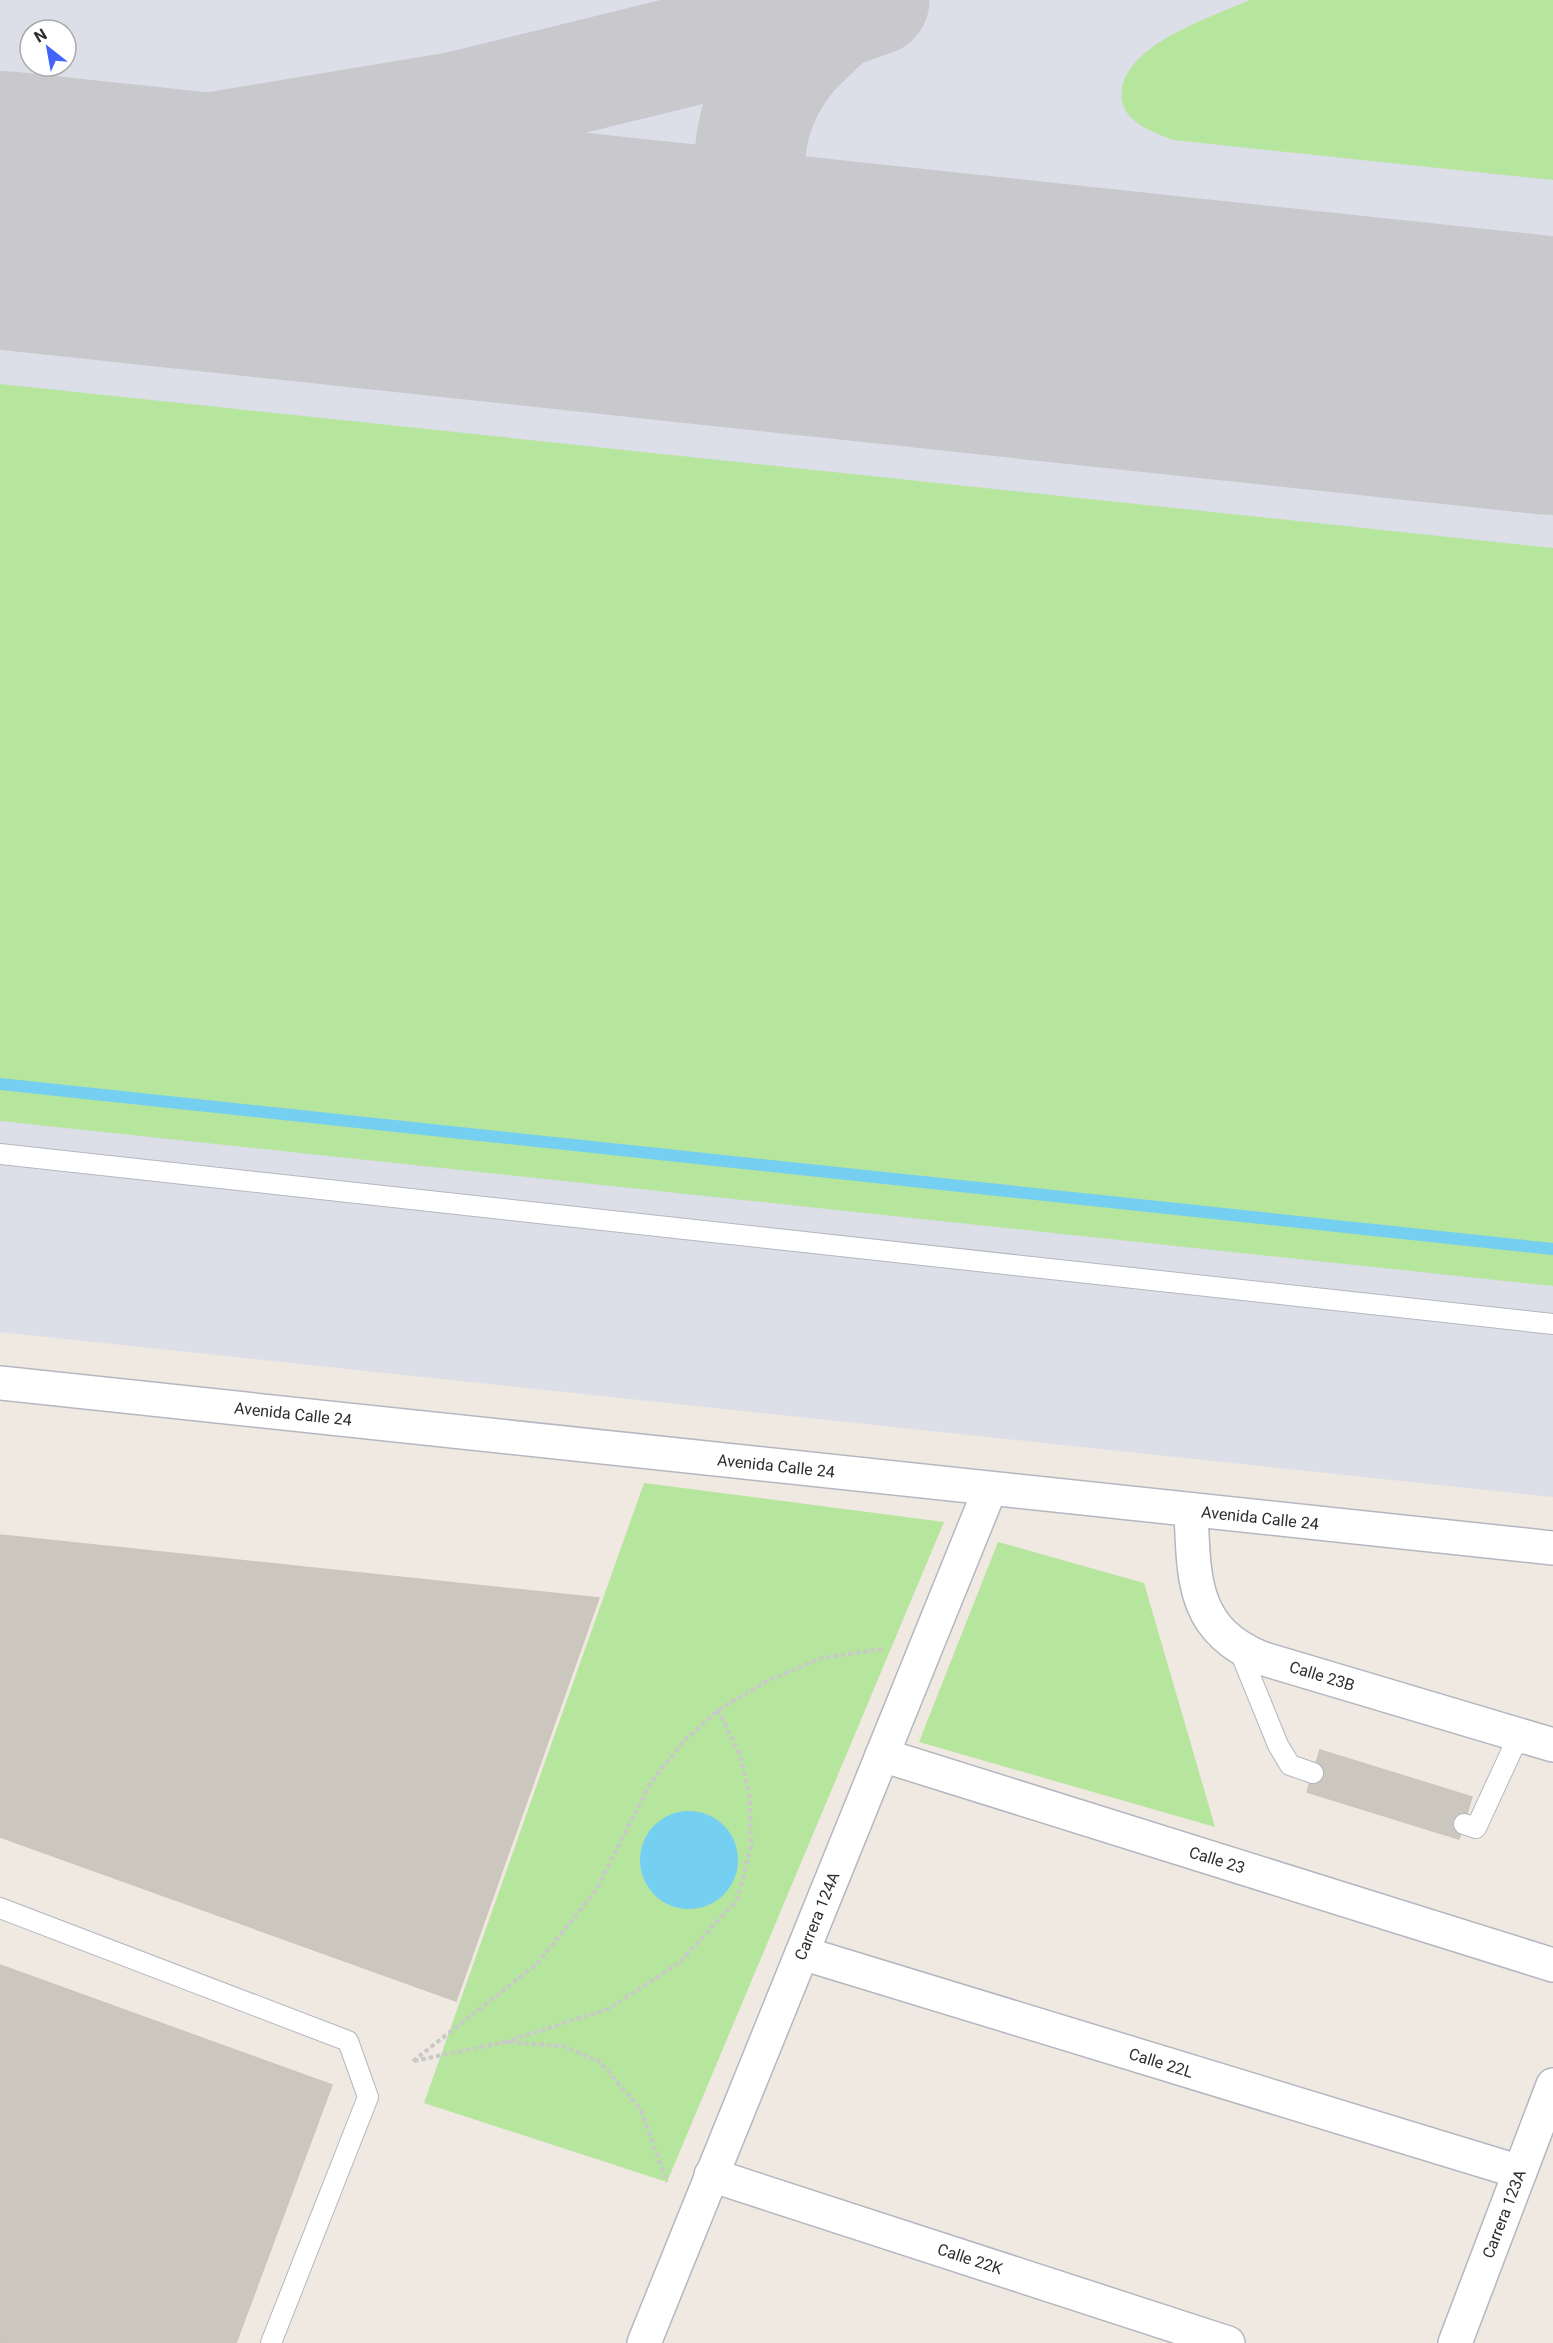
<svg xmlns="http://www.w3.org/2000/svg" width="1553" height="2343" font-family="Roboto,sans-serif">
  <rect width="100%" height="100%" fill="#efe9e1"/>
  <path fill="#dcdee8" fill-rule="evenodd" d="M 0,0 L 1553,0 L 1553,1497 L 0,1332 ZM 30,30 L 66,30 L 66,66 L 30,66 Z"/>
  <g fill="#b6e59e">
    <path d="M 1250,0 L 1553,0 L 1553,180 L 1173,140 C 1150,131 1117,120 1122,89 C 1129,43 1212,17 1250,0 Z"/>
    <polygon points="0,384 1553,548 1553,1286 0,1121"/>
    <polygon points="644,1483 944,1522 667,2182 424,2103"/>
    <polygon points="998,1542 1144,1583 1215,1827 919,1742"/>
  </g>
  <circle fill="#75cff0" cx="689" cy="1860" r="49"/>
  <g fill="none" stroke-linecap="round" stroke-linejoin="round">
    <polyline stroke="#75cff0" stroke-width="12" points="0,1084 1553,1249"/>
    <g stroke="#c9c8cc" stroke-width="111">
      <path d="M 832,15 C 819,29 803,42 790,57 C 759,95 740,149 756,197 C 762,212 774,232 787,241 C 830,270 884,288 931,309"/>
      <polyline points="0,165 210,148 458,107 832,15 874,0"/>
    </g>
    <polyline stroke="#c9c8cc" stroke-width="278" points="0,210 1553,376"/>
  </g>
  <g fill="#cbc7bf" stroke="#cbc5ba" stroke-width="1.5">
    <polygon points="0,1535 599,1598 456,2001 0,1837"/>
    <polygon points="1320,1750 1472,1797 1459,1839 1307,1792"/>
    <polygon points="0,1965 332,2085 236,2343 0,2343"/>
  </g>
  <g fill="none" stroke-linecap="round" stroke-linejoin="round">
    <g stroke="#b4b7c1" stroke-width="22">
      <g id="lane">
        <polyline points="0,1154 1553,1324"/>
        <polyline points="1239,1649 1278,1745 1290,1765 1313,1773"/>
        <polyline points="1464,1824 1476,1828 1519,1735"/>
        <polyline points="0,1908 348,2041 368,2097 271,2343"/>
      </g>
    </g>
    <g stroke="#b4b7c1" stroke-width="36">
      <g id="street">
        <polyline points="882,1755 1553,1965"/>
        <polyline points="802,1953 1520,2172"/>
        <polyline points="711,2175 1228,2343"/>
        <polyline points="644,2343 990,1489"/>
        <polyline points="1455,2343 1553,2085"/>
      </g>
    </g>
    <g stroke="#b4b7c1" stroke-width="36">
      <g id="secondary">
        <polyline points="0,1383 1553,1548"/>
        <path d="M 1191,1511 C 1194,1577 1191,1629 1261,1658 L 1553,1745"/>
      </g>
    </g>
    <g stroke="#c9c9c9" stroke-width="4" stroke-dasharray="4.5 3" stroke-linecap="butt">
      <polyline points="505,2042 608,2009 679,1963 737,1900 751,1847 750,1799 740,1755 718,1710"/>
      <polyline points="413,2061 537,1964 596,1890 651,1782 684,1741 718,1710 767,1681 822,1658 883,1649"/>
      <polyline points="414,2061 505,2042 563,2046 600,2062 641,2110 667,2182"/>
    </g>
    <use href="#lane" stroke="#fff" stroke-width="20"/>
    <use href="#street" stroke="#fff" stroke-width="33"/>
    <use href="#secondary" stroke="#fff" stroke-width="33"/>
  </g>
  <g text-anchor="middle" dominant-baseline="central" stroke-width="6" stroke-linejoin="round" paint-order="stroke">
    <g font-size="16" fill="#2e2e2e" stroke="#fff">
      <text transform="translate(293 1414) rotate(6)">Avenida Calle 24</text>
      <text transform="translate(776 1466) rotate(6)">Avenida Calle 24</text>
      <text transform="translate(1260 1518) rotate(6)">Avenida Calle 24</text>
      <text transform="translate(1322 1676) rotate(17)">Calle 23B</text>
      <text transform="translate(1217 1860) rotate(17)">Calle 23</text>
      <text transform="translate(817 1916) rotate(-68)">Carrera 124A</text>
      <text transform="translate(1161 2063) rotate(17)">Calle 22L</text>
      <text transform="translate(1504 2214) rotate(-69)">Carrera 123A</text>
      <text transform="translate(970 2259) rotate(18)">Calle 22K</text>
    </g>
  </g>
  <g transform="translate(48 48) rotate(329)"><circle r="28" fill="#ffffff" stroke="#ababab" stroke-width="1.5"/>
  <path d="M0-4.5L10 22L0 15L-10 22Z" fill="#4264fb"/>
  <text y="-9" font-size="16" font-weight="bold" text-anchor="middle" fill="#2e2e2e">N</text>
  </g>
</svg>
